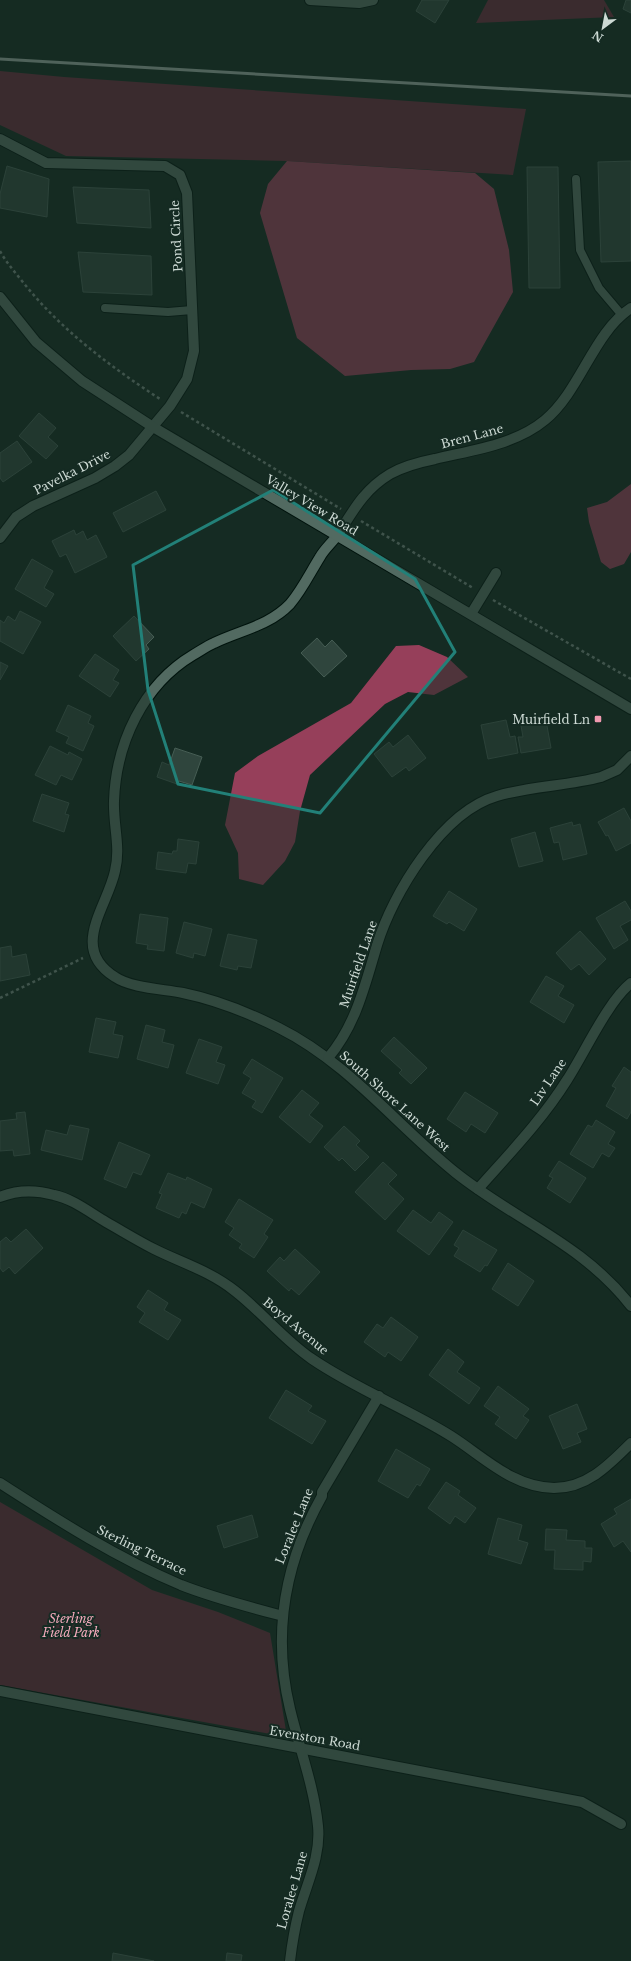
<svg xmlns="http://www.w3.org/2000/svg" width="631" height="1961" font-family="'Libre Baskerville',serif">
  <rect width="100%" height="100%" fill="#152b23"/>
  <g fill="#662b3d">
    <polygon points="488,0 604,0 614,17 476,23"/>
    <polygon points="0,71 64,77 526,109 513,175 287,161 66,156 0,125"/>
    <polygon points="0,1502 152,1590 218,1612 270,1633 287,1737 0,1685"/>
  </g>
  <g fill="#963f5a">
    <polygon points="287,161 475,173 494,189 509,250 513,292 474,362 450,369 411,370 345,376 297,338 260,213 268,184"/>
    <polygon points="631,484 631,552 624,564 610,569 601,562 589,522 587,508 607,502"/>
    <polygon points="419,645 447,657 468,677 434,695 408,692 385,704 310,775 300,811 295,842 285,861 263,885 239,879 238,853 225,825 235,773 258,756 351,703 396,646"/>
  </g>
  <g fill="#2f453d" stroke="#465d54">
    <polygon points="422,0 449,0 435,23 416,11"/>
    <polygon points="626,0 631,0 631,13 623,9"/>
    <polygon points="631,161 631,261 601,262 598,162"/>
    <polygon points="7,166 49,179 47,217 0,208 0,194"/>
    <polygon points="527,167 558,167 560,288 529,288"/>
    <polygon points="73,187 149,190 151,228 77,223"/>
    <polygon points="78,252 151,256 152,295 83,292"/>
    <polygon points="39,413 56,428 48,437 58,446 46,459 19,436"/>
    <polygon points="17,441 32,462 3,482 0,478 0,453"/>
    <polygon points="156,491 166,510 123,532 113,513"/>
    <polygon points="74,530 76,535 83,531 87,540 96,535 107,557 75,573 66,554 60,557 52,541"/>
    <polygon points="32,559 53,571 44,588 54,594 46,607 15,589"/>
    <polygon points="20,611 41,622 23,654 0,641 0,620 4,623 8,616 15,621"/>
    <polygon points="134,616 154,637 146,645 149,649 136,661 113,636"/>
    <polygon points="317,638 325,647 332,640 347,656 324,677 301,653"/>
    <polygon points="95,654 119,670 113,680 119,683 110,697 79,676"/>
    <polygon points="0,662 8,666 0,680"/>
    <polygon points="68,705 91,716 88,723 94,726 83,751 66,743 69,737 56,731"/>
    <polygon points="545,715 551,748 521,753 518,737 523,737 520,720"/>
    <polygon points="506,720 510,737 515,736 518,753 488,759 481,725"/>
    <polygon points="408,735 426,758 409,771 406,767 392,777 374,754 389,742 393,747"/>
    <polygon points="50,746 68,755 69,752 82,759 72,780 61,775 56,785 35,775"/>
    <polygon points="175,748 202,757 192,785 179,781 177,784 157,777 162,762 169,765"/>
    <polygon points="42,794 69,803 65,814 69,815 64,832 33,821"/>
    <polygon points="624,808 631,821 631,843 616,851 608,835 606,836 598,822"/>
    <polygon points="572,822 573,826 580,824 587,854 563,860 559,842 554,843 550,828"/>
    <polygon points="535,832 543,861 519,867 511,839"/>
    <polygon points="178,839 199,842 196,864 188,863 186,873 156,869 158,852 172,854 173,851 177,851"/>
    <polygon points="449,891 477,909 464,931 449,922 447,924 433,916"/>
    <polygon points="625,901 631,911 631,920 620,926 628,940 614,949 596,918"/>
    <polygon points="140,914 168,918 164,951 147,949 148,945 136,943"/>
    <polygon points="184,922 212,929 205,956 194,953 193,958 176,953"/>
    <polygon points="580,931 606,959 589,975 579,964 571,970 556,953"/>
    <polygon points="228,934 257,940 251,968 238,966 237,970 220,966"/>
    <polygon points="11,946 12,957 26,954 30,975 0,981 0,948"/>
    <polygon points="546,976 564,986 558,996 574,1005 564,1023 530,1002"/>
    <polygon points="96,1018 116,1022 113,1034 123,1036 118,1058 89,1052"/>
    <polygon points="146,1025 165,1030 162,1042 174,1045 168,1068 137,1059"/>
    <polygon points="394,1037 427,1068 411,1084 399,1073 402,1070 381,1051"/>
    <polygon points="199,1039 222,1047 216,1062 225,1065 218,1084 186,1073"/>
    <polygon points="252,1059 283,1078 262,1113 252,1107 256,1101 242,1093 251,1078 243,1073"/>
    <polygon points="624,1067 631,1072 631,1112 627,1119 606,1106 616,1088 612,1086"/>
    <polygon points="302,1090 319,1103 309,1115 323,1126 310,1143 279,1117"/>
    <polygon points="465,1092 498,1113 485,1133 471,1124 466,1132 447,1119"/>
    <polygon points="25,1112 30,1154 14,1156 13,1150 0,1151 0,1121 17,1119 16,1113"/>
    <polygon points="596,1120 615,1132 608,1144 615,1148 609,1157 602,1153 593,1168 570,1154 588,1125 592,1127"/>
    <polygon points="70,1125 89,1129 82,1160 41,1150 46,1130 67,1135"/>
    <polygon points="344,1126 360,1141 356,1145 369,1157 355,1171 342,1158 339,1161 324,1147"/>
    <polygon points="119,1142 150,1155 141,1175 133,1172 126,1188 104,1179"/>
    <polygon points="559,1161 586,1178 570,1203 547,1188 553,1178 549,1176"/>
    <polygon points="383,1162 397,1175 388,1184 404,1199 385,1220 355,1192"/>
    <polygon points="168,1173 186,1180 187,1177 212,1189 204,1208 191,1202 186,1214 182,1212 179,1218 156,1208 162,1194 159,1193"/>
    <polygon points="239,1199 273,1220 264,1234 268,1237 254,1258 239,1248 242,1244 229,1235 234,1228 225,1222"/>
    <polygon points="413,1210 431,1223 439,1212 453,1222 429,1255 397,1231"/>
    <polygon points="26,1229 43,1248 15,1274 9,1267 3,1272 0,1268 0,1242 6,1237 11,1242"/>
    <polygon points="463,1230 497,1250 487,1266 485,1265 480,1272 454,1256 459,1248 454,1245"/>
    <polygon points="295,1249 320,1272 299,1295 291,1288 289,1291 267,1271 280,1257 284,1261"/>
    <polygon points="508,1263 534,1281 518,1306 492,1289"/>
    <polygon points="148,1290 168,1303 164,1310 181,1320 168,1340 139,1322 145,1313 137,1307"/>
    <polygon points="391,1317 418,1337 401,1361 388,1352 385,1357 364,1342 377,1324 383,1328"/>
    <polygon points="448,1349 464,1362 457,1372 480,1388 469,1404 429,1375"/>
    <polygon points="498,1386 529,1409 523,1416 529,1420 516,1439 495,1424 500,1417 484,1406"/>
    <polygon points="286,1390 312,1406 308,1411 326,1421 312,1444 269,1418"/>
    <polygon points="577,1404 587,1429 577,1433 581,1442 563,1449 549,1416"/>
    <polygon points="396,1449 430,1469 420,1486 417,1484 408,1498 378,1481"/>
    <polygon points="446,1482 460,1491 458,1495 476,1508 465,1523 455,1516 450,1524 428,1508"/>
    <polygon points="631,1499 631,1552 623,1541 614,1547 601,1524 617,1514 614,1509"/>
    <polygon points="252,1515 258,1537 224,1548 217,1526"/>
    <polygon points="498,1518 522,1525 518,1540 528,1543 521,1564 488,1554"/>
    <polygon points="546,1529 567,1530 566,1540 585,1541 585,1548 592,1548 591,1562 583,1561 583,1570 554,1569 555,1550 545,1550"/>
    <polygon points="113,1953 154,1961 112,1961"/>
    <polygon points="227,1953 242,1955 241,1961 226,1961"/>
  </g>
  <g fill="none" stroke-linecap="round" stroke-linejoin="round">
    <g stroke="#01130d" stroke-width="10">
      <g id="service">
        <polyline points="576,179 580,250 599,288 621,314"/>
        <polyline points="105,308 168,312 192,310"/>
      </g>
    </g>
    <g stroke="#01130d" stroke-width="12">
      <g id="minor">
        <polyline points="310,0 359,3 373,0"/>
        <polyline points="0,139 46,163 165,166 180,175 187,193 194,351 187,379 170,406 129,455 115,466 95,478 33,506 16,517 0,538"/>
        <path d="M 631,308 C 593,333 581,390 545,420 C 515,445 472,450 435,459 C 420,462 404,466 390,474 C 365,489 354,509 339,533 C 333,542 325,548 320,557 C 310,573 302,590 290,604 C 269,626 241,630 214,643 C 207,646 200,651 193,655 C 143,685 116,743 114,801 C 113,825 121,847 115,871 C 107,908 69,948 115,977 C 131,988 163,989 183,993 C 217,1000 249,1013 279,1028 C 349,1063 396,1125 456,1173 C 515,1220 583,1244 631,1306"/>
        <polyline points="471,614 496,573"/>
        <path d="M 328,1058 C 356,1025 365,985 377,945 C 393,893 442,812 497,796 C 530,786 567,786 601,777 L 617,770 L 631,756"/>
        <path d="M 478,1189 C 509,1154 542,1120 567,1080 C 584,1054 608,1001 631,983"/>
        <path d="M 0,1197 C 17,1190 36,1190 54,1195 C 73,1199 89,1212 106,1222 C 122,1231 138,1241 154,1249 C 182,1263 210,1271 235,1291 C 262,1312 284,1340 312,1359 C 356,1389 406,1408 451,1436 C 484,1457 512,1487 554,1488 C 587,1488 609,1465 631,1443"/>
        <path d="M 0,1483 C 59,1521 117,1558 181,1585 C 214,1598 249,1607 283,1616"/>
        <polyline points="0,1691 582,1802 621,1824"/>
        <path d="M 290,1961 C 292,1944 295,1927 299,1911 C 307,1883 321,1856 318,1826 C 314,1786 299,1747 290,1709 C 272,1634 285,1562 322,1496 L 322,1492 L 379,1396"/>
      </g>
    </g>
    <g stroke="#01130d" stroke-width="12">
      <polyline id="tertiary" points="0,297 36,342 82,381 153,427 631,709"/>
    </g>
    <g stroke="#71837c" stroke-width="2.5" stroke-dasharray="3 3" stroke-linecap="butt">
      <path d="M 0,251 C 6,262 14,271 22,281 C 60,329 108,365 160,399"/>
      <polyline points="181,412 341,509"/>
      <polyline points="361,521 473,588"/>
      <polyline points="493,600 631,679"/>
      <polyline points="0,998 83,958"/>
    </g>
    <use href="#service" stroke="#526a61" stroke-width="8"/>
    <use href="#minor" stroke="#526a61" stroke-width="10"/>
    <use href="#tertiary" stroke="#526a61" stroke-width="10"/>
    <polyline stroke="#94a49d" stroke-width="3" points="0,59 631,96"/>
  </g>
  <path d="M0 0H631V1961H0ZM 273,490 L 415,579 L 455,652 L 320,813 L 178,784 L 148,690 L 133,565 Z" fill="#152b23" fill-opacity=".55" fill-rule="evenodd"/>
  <path fill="none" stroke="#228078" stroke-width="3" stroke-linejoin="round" d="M 273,490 L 415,579 L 455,652 L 320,813 L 178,784 L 148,690 L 133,565 Z"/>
  <rect fill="#f19ab0" stroke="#152b23" stroke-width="1.5" x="594" y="715" width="8" height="8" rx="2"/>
  <g text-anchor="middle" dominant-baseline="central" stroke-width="4" stroke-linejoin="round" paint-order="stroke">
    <g font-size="12" fill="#cddad4" stroke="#152b23">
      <text transform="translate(176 236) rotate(-93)">Pond Circle</text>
      <text transform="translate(472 436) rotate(-15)">Bren Lane</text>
      <text transform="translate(72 472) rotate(-27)">Pavelka Drive</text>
      <text transform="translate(312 505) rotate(31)">Valley View Road</text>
      <text transform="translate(358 964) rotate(-71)">Muirfield Lane</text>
      <text transform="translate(548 1082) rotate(-56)">Liv Lane</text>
      <text transform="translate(395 1101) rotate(42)">South Shore Lane West</text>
      <text transform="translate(296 1326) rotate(40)">Boyd Avenue</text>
      <text transform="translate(294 1526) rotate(-68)">Loralee Lane</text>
      <text transform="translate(142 1550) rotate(26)">Sterling Terrace</text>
      <text transform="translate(315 1738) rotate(10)">Evenston Road</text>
      <text transform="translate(292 1890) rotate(-74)">Loralee Lane</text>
    </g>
    <g font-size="12" fill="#cddad4" stroke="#152b23" text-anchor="end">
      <text x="590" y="719">Muirfield Ln</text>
    </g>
    <g font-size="12" font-style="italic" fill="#f4aabc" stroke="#152b23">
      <text x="71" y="1618">Sterling<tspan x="71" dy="14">Field Park</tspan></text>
    </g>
  </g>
  <g transform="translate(603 28) rotate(212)" stroke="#152b23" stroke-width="3" paint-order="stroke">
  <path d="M0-3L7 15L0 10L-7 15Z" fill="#cddad4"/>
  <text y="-6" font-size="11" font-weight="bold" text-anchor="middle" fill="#cddad4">N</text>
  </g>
</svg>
